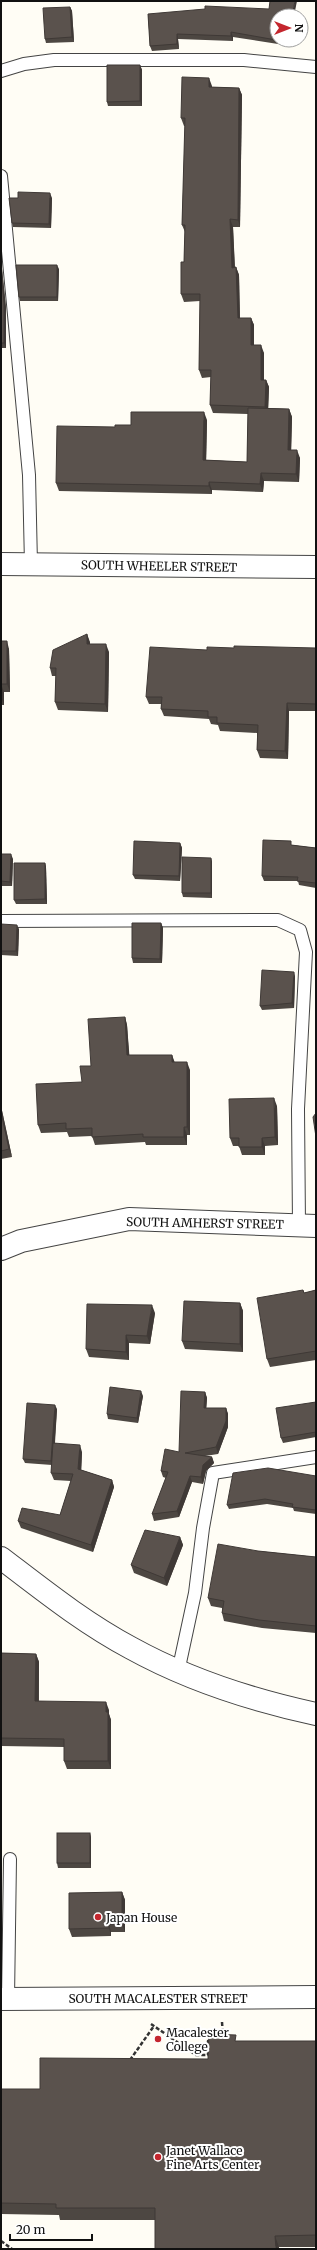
<svg xmlns="http://www.w3.org/2000/svg" width="317" height="2250" font-family="Merriweather,serif">
  <rect width="100%" height="100%" fill="#fffdf5"/>
  <g fill="none" stroke-linecap="round" stroke-linejoin="round">
    <g stroke="#444" stroke-width="14">
      <g id="lane">
        <polyline points="1,71 24,64 54,60 244,60 316,67"/>
        <polyline points="1,176 29,475 31,564"/>
        <polyline points="1,921 278,920 300,930 306,952 298,1109 299,1226"/>
        <polyline points="178,1672 195,1593 203,1528 213,1473 316,1457"/>
        <polyline points="8,1999 10,1859"/>
      </g>
    </g>
    <g stroke="#444" stroke-width="24">
      <g id="street">
        <polyline points="1,564 316,567"/>
        <polyline points="1,1249 21,1241 129,1219 316,1226"/>
        <path d="M 1,1558 C 43,1590 84,1623 131,1648 C 189,1680 251,1700 316,1714"/>
        <polyline points="1,1999 316,1997"/>
      </g>
    </g>
    <g stroke="#333" stroke-width="2.5" stroke-dasharray="4 2" stroke-linecap="butt">
      <polyline points="222,2022 223,2037"/>
      <polyline points="151,2024 196,2055 208,2055 208,2041 212,2041"/>
      <polyline points="130,2060 154,2026"/>
      <polyline points="1,2241 12,2249"/>
    </g>
    <use href="#lane" stroke="#fff" stroke-width="12"/>
    <use href="#street" stroke="#fff" stroke-width="22"/>
  </g>
  <g fill="#4d4742">
    <polygon points="70,7 72,11 74,42 46,43 45,39"/>
    <polygon points="148,14 277,16 277,40 278,40 278,44 233,37 233,41 178,39 179,49 152,51 150,46"/>
    <polygon points="140,65 142,70 142,106 108,106 107,102"/>
    <polygon points="212,86 212,87 239,88 242,95 240,227 233,227 235,267 236,267 239,275 240,318 251,318 254,325 254,345 264,353 264,380 266,380 269,387 268,408 289,409 292,417 291,450 300,458 299,482 264,481 263,492 212,490 212,494 59,491 56,483 115,427 131,425 207,420 206,460 247,462 248,414 213,413 210,405 211,377 202,378 199,370 200,301 184,302 181,294 184,262 185,232 182,225 185,126 184,126 181,118"/>
    <polygon points="18,198 52,198 51,228 13,227 12,223"/>
    <polygon points="1,266 2,269 6,308 6,348 1,348"/>
    <polygon points="59,269 58,301 20,301 19,297"/>
    <polygon points="87,634 90,644 109,652 108,712 58,710 55,702 56,676 52,676 50,668"/>
    <polygon points="1,641 9,649 10,692 4,692 4,705 1,705"/>
    <polygon points="234,648 316,648 316,711 289,711 288,759 260,758 257,750 257,733 220,731 218,725 211,724 209,719 164,716 161,709 161,704 149,704 146,697 207,650"/>
    <polygon points="180,843 182,848 180,881 135,879 133,875"/>
    <polygon points="292,845 316,848 316,888 299,885 298,881 264,881 262,876"/>
    <polygon points="1,854 13,859 12,886 1,886"/>
    <polygon points="211,858 212,862 212,898 183,897 182,893"/>
    <polygon points="45,863 46,867 47,904 16,904 14,900"/>
    <polygon points="161,923 163,928 162,963 133,963 132,958"/>
    <polygon points="1,924 19,929 18,956 1,955"/>
    <polygon points="295,976 294,1008 262,1010 260,1006"/>
    <polygon points="125,1017 127,1025 129,1055 172,1055 174,1062 190,1070 190,1135 187,1135 187,1145 146,1145 145,1142 95,1145 92,1136 69,1137 67,1132 41,1133 38,1125 82,1082 91,1066"/>
    <polygon points="1,1106 12,1157 1,1159"/>
    <polygon points="277,1106 278,1145 265,1146 265,1155 242,1155 239,1146 233,1146 230,1138"/>
    <polygon points="303,1290 304,1293 316,1290 316,1360 270,1367 267,1359"/>
    <polygon points="240,1303 243,1311 243,1352 185,1349 182,1341"/>
    <polygon points="155,1313 150,1344 129,1343 129,1360 89,1357 86,1349"/>
    <polygon points="205,1392 207,1398 206,1408 226,1408 228,1414 228,1427 218,1454 205,1456 212,1457 214,1463 206,1471 203,1484 192,1482 179,1517 154,1521 152,1514 166,1478 163,1477 161,1471 179,1452"/>
    <polygon points="143,1396 138,1423 108,1419 107,1414"/>
    <polygon points="316,1402 316,1437 283,1443 281,1438"/>
    <polygon points="57,1409 55,1443 82,1452 81,1470 112,1480 114,1487 93,1552 21,1528 18,1521 60,1515 71,1481 54,1480 51,1473 52,1465 25,1463 23,1459"/>
    <polygon points="316,1476 316,1514 294,1511 293,1508 267,1504 229,1509 227,1505"/>
    <polygon points="180,1537 183,1545 167,1586 134,1573 131,1565"/>
    <polygon points="258,1551 316,1557 316,1633 262,1628 224,1621 222,1613 222,1608 211,1606 208,1598"/>
    <polygon points="1,1653 36,1654 39,1662 39,1701 109,1710 109,1714 111,1720 111,1769 67,1769 64,1761 64,1747 1,1746"/>
    <polygon points="90,1833 91,1838 91,1868 58,1868 57,1863"/>
    <polygon points="122,1892 125,1900 125,1932 111,1932 111,1936 72,1937 69,1929"/>
    <polygon points="238,2041 316,2041 316,2247 279,2247 155,2220 60,2220 59,2215 1,2214 1,2089 40,2089 208,2059"/>
  </g>
  <g fill="#3f3936">
    <polygon points="295,1 297,1 294,16 292,16"/>
    <polygon points="70,7 72,11 74,42 72,37"/>
    <polygon points="231,32 233,37 233,41 231,36"/>
    <polygon points="177,34 178,39 179,49 177,44"/>
    <polygon points="277,34 277,40 278,40 278,44 276,40"/>
    <polygon points="140,65 142,70 142,106 140,101"/>
    <polygon points="209,78 212,86 212,95 209,87"/>
    <polygon points="239,88 242,95 240,227 238,220"/>
    <polygon points="50,193 52,198 51,228 49,224"/>
    <polygon points="230,219 233,227 235,275 232,268"/>
    <polygon points="57,265 59,269 58,301 57,297"/>
    <polygon points="1,266 2,269 6,308 6,348 4,343"/>
    <polygon points="236,267 239,275 240,325 238,318"/>
    <polygon points="251,318 254,325 254,353 251,345"/>
    <polygon points="261,345 264,353 264,387 261,380"/>
    <polygon points="266,380 269,387 268,415 265,407"/>
    <polygon points="289,409 292,417 291,458 288,450"/>
    <polygon points="204,412 207,420 206,468 203,460"/>
    <polygon points="297,450 300,458 299,482 296,474"/>
    <polygon points="261,473 264,481 263,492 260,484"/>
    <polygon points="209,482 212,490 212,494 209,486"/>
    <polygon points="87,634 90,642 90,652 87,644"/>
    <polygon points="7,641 9,649 10,692 7,684"/>
    <polygon points="106,644 109,652 108,712 105,704"/>
    <polygon points="1,684 4,692 4,705 1,697"/>
    <polygon points="287,703 289,711 288,759 285,751"/>
    <polygon points="180,843 182,848 180,881 179,876"/>
    <polygon points="11,854 13,859 12,886 10,882"/>
    <polygon points="211,858 212,862 212,898 211,893"/>
    <polygon points="45,863 46,867 47,904 45,899"/>
    <polygon points="161,923 163,928 162,963 160,959"/>
    <polygon points="17,925 19,929 18,956 16,951"/>
    <polygon points="294,972 295,976 294,1008 292,1003"/>
    <polygon points="125,1017 127,1025 130,1063 127,1055"/>
    <polygon points="172,1055 175,1063 172,1062"/>
    <polygon points="187,1062 190,1070 190,1135 187,1127"/>
    <polygon points="274,1098 277,1106 278,1145 275,1137"/>
    <polygon points="1,1106 12,1157 9,1149 1,1112"/>
    <polygon points="184,1127 187,1135 187,1145 184,1137"/>
    <polygon points="262,1138 265,1146 265,1155 262,1147"/>
    <polygon points="240,1303 243,1311 243,1352 240,1344"/>
    <polygon points="152,1305 155,1313 150,1344 147,1336"/>
    <polygon points="126,1335 129,1343 129,1360 126,1352"/>
    <polygon points="141,1391 143,1396 138,1423 137,1418"/>
    <polygon points="205,1392 207,1398 206,1414 204,1408"/>
    <polygon points="55,1405 57,1409 53,1465 51,1461"/>
    <polygon points="226,1408 228,1414 228,1427 218,1454 216,1447"/>
    <polygon points="80,1445 82,1452 81,1477 78,1469"/>
    <polygon points="212,1457 214,1463 206,1471 203,1484 201,1477 203,1465"/>
    <polygon points="190,1476 192,1482 179,1517 177,1511"/>
    <polygon points="112,1480 114,1487 93,1552 91,1545"/>
    <polygon points="180,1537 183,1545 167,1586 164,1578"/>
    <polygon points="36,1654 39,1662 38,1709 35,1701"/>
    <polygon points="106,1702 109,1710 109,1714 111,1720 111,1769 108,1761 106,1712"/>
    <polygon points="90,1833 91,1838 91,1868 90,1863"/>
    <polygon points="122,1892 125,1900 125,1932 122,1924"/>
    <polygon points="109,1924 111,1932 111,1936 109,1928"/>
    <polygon points="275,2236 279,2247 279,2249 276,2249"/>
  </g>
  <g fill="#5a524d" stroke="#3f3936">
    <polygon points="270,1 295,1 292,16 277,16 277,34 276,40 231,32 231,36 177,34 177,44 150,46 148,14 205,9 205,6 269,9"/>
    <polygon points="70,7 72,37 45,39 43,8"/>
    <polygon points="107,65 140,65 140,101 107,102"/>
    <polygon points="182,77 209,78 209,87 239,88 238,220 230,219 232,268 236,267 238,318 251,318 251,345 261,345 261,380 266,380 265,407 210,405 211,370 199,370 200,294 181,294 181,262 184,262 185,225 182,225 185,118 181,118"/>
    <polygon points="18,192 50,193 49,224 12,223 9,198 18,198"/>
    <polygon points="16,265 57,265 57,297 19,297"/>
    <polygon points="1,270 4,303 4,343 1,343"/>
    <polygon points="248,408 289,409 288,450 297,450 296,474 261,473 260,484 209,482 209,486 56,483 57,426 115,427 115,425 131,425 131,412 204,412 203,460 247,462"/>
    <polygon points="87,634 87,644 106,644 105,704 55,702 56,668 50,668 53,650"/>
    <polygon points="1,641 7,641 7,684 1,684 1,697"/>
    <polygon points="234,646 316,648 316,704 287,703 285,751 257,750 258,725 217,723 217,717 208,717 208,711 161,709 162,697 146,697 150,647 207,650 207,647 234,648"/>
    <polygon points="263,840 291,841 291,845 316,848 316,883 297,881 298,877 262,876"/>
    <polygon points="134,841 180,843 179,876 133,875"/>
    <polygon points="1,854 11,854 10,882 1,881"/>
    <polygon points="182,857 211,858 211,893 182,893"/>
    <polygon points="14,863 45,863 45,899 14,900"/>
    <polygon points="132,923 161,923 160,959 132,958"/>
    <polygon points="1,924 17,925 16,951 1,951"/>
    <polygon points="262,970 294,972 292,1003 260,1006"/>
    <polygon points="125,1017 127,1055 172,1055 172,1062 187,1062 187,1127 184,1127 184,1137 143,1137 143,1134 92,1137 92,1128 66,1129 66,1123 38,1125 36,1084 82,1082 80,1066 91,1066 88,1019"/>
    <polygon points="274,1098 275,1137 262,1138 262,1147 239,1147 239,1138 230,1138 229,1099"/>
    <polygon points="1,1112 9,1149 1,1151"/>
    <polygon points="316,1113 316,1137 313,1117"/>
    <polygon points="303,1290 304,1293 316,1290 316,1351 267,1359 257,1298"/>
    <polygon points="184,1301 240,1303 240,1344 182,1341"/>
    <polygon points="87,1304 152,1305 147,1336 126,1335 126,1352 86,1349"/>
    <polygon points="110,1387 141,1391 137,1418 107,1414"/>
    <polygon points="181,1391 205,1392 204,1408 226,1408 226,1421 216,1447 185,1453 212,1457 203,1465 201,1477 190,1476 177,1511 152,1514 168,1472 161,1471 165,1449 179,1452"/>
    <polygon points="316,1402 316,1432 281,1438 276,1408"/>
    <polygon points="27,1403 55,1405 51,1461 23,1459"/>
    <polygon points="53,1443 80,1445 78,1469 112,1480 91,1545 18,1521 22,1508 60,1515 73,1474 51,1473"/>
    <polygon points="268,1468 316,1476 316,1510 292,1507 293,1504 265,1499 227,1505 233,1473"/>
    <polygon points="145,1530 180,1537 164,1578 131,1565"/>
    <polygon points="218,1544 258,1551 316,1557 316,1626 259,1620 222,1613 224,1601 208,1598"/>
    <polygon points="1,1653 36,1654 35,1701 106,1702 106,1712 108,1712 108,1761 64,1761 64,1739 1,1738"/>
    <rect x="57" y="1833" width="33" height="30"/>
    <polygon points="122,1892 122,1924 109,1924 109,1928 69,1929 69,1893"/>
    <polygon points="209,2034 236,2035 235,2041 316,2041 316,2235 275,2236 276,2249 155,2249 155,2208 56,2208 56,2204 1,2203 1,2089 40,2089 40,2058 208,2059"/>
  </g>
  <g fill="#c4262e" stroke="#fff" stroke-width="1.5">
    <circle cx="98" cy="1917" r="4"/>
    <circle cx="158" cy="2039" r="4"/>
    <circle cx="158" cy="2157" r="4"/>
  </g>
  <g text-anchor="middle" dominant-baseline="central" stroke-width="4" stroke-linejoin="round" paint-order="stroke">
    <g font-size="12" fill="#111" stroke="#fff">
      <text transform="translate(159 566) rotate(1)">SOUTH WHEELER STREET</text>
      <text transform="translate(205 1223) rotate(1)">SOUTH AMHERST STREET</text>
      <text x="158" y="1998">SOUTH MACALESTER STREET</text>
    </g>
    <g font-size="12" fill="#111" stroke="#fff" text-anchor="start">
      <text x="106" y="1917">Japan House</text>
      <text x="166" y="2032">Macalester<tspan x="166" dy="14">College</tspan></text>
      <text x="166" y="2150">Janet Wallace<tspan x="166" dy="14">Fine Arts Center</tspan></text>
    </g>
  </g>
  <rect width="317" height="2250" fill="none" stroke="#111111" stroke-width="4"/>
  <g transform="translate(289 28) rotate(90)"><circle r="19" fill="#ffffff" stroke="#a0a0a0"/>
  <path d="M0-3L7 15L0 10L-7 15Z" fill="#c4262e"/>
  <text y="-6" font-size="11" font-weight="bold" text-anchor="middle" fill="#111111">N</text>
  </g>
  <path d="M10 2234v6h82v-6" fill="none" stroke="#111111" stroke-width="2"/>
  <text x="16" y="2234" font-size="12" fill="#111111" stroke="#ffffff" stroke-width="3" paint-order="stroke">20 m</text>
</svg>
